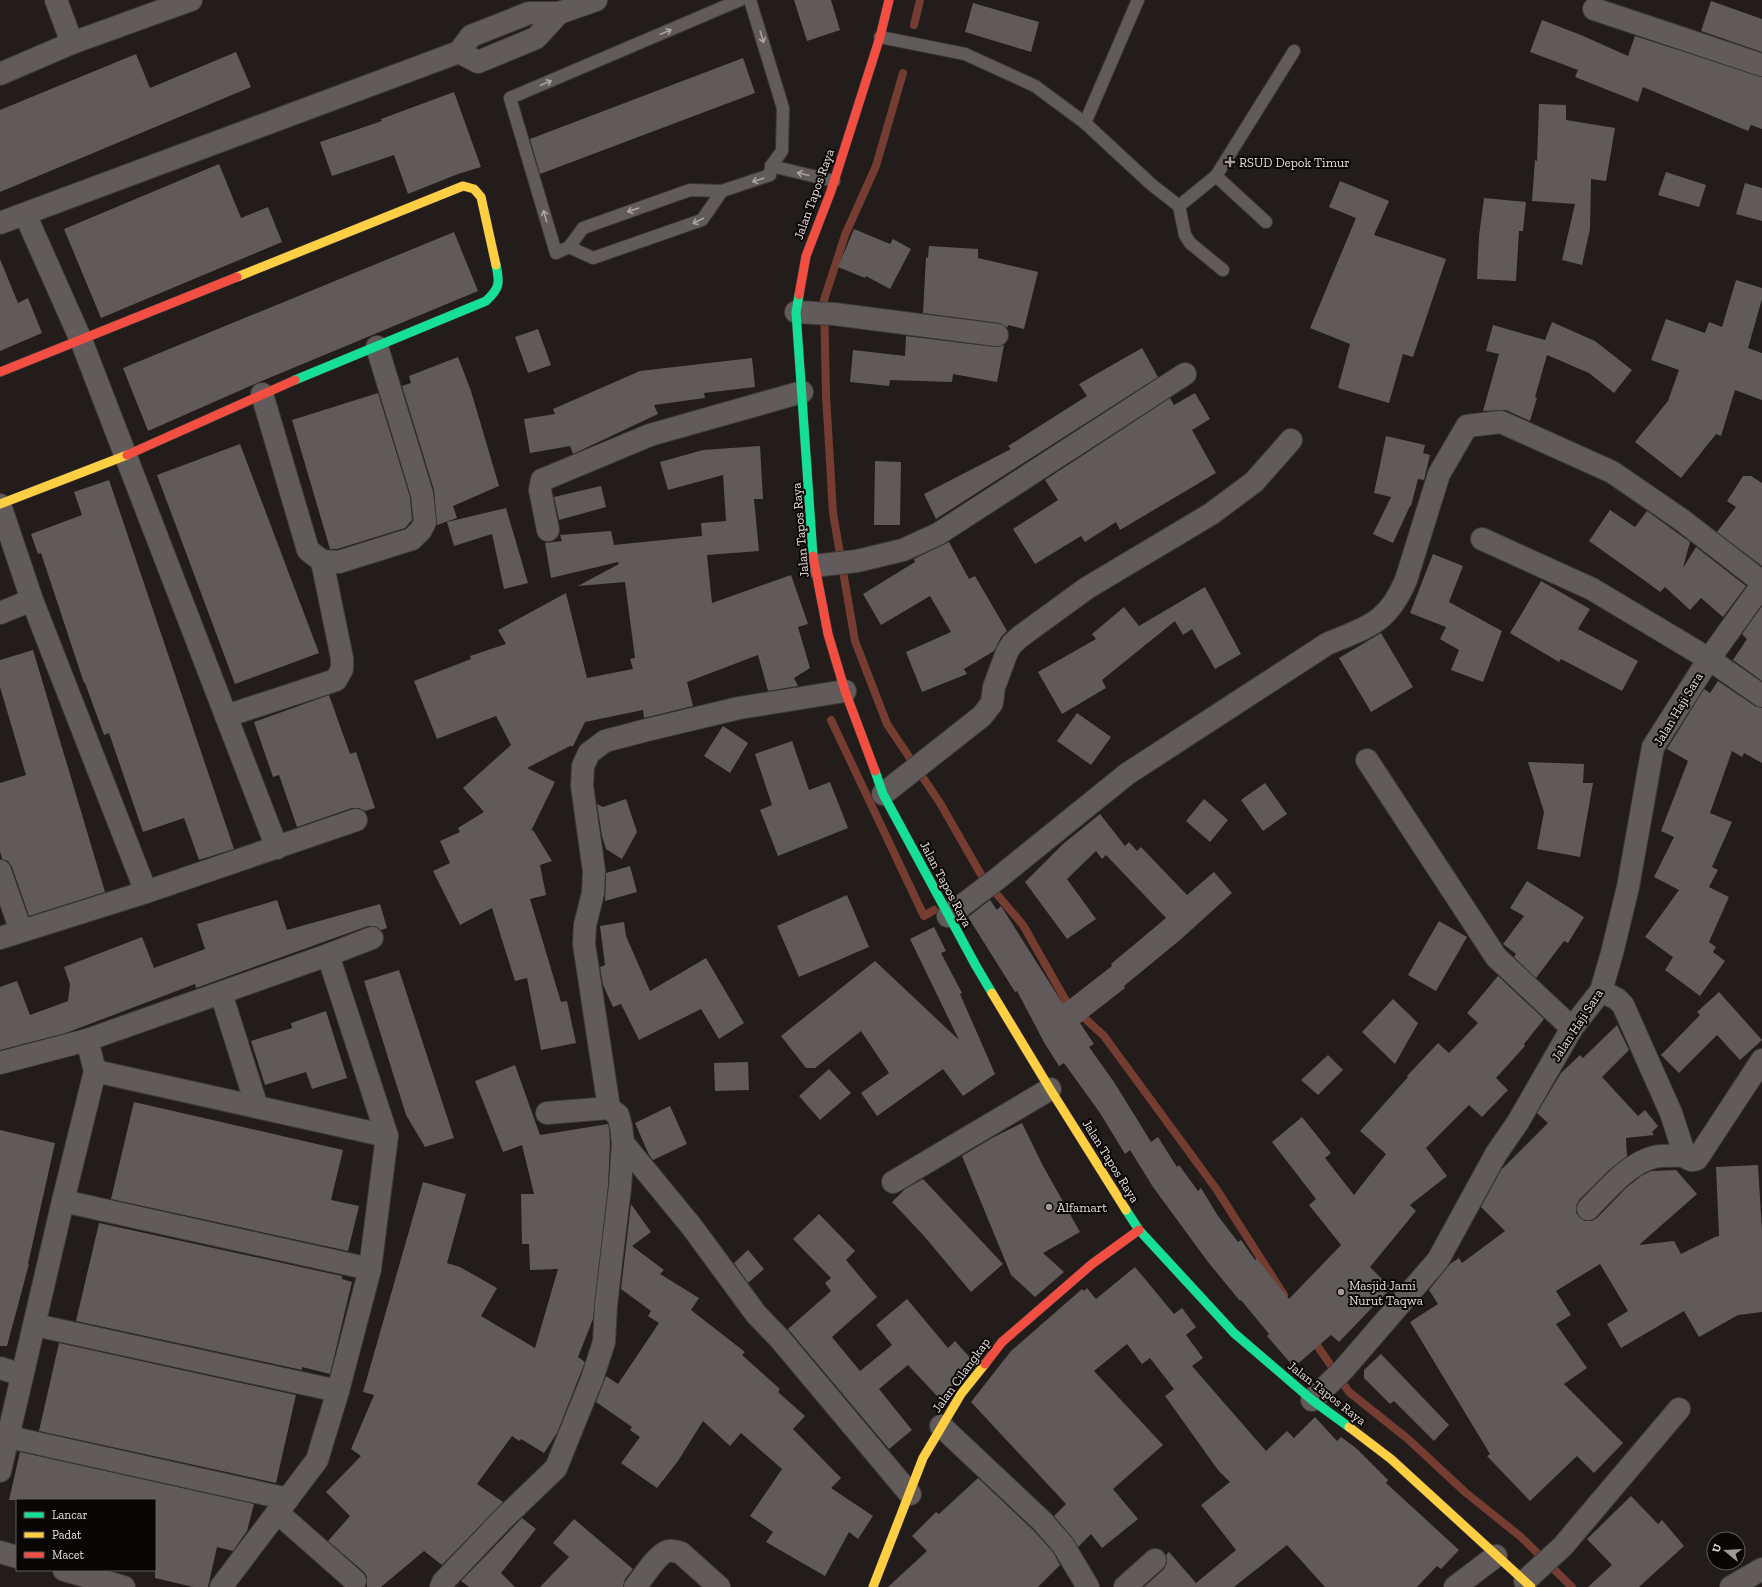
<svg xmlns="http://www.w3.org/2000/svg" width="1762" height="1587" font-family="'Zilla Slab',serif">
  <rect width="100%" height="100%" fill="#221c1b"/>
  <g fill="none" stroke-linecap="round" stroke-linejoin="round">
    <g stroke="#753d31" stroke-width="8">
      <polyline points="914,25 920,0"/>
      <polyline points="903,73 876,166 845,235 824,300 826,395 833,513 855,641 887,724 940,803 983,878 1023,925 1066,1001 1104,1036 1217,1190 1284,1295"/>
      <polyline points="831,720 924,916 934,910"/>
      <polyline points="1312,1338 1349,1392 1408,1439 1465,1492 1521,1537 1572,1587"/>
    </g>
  </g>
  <g fill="#605b5a">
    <polygon points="794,0 831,0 840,30 807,41"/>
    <polygon points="1711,1 1762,19 1762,52 1701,31"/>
    <polygon points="973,3 1039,22 1031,52 965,32"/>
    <polygon points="1542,20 1581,35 1628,56 1635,36 1762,77 1762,129 1751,125 1748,131 1643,87 1638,102 1575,77 1578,70 1530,52"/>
    <polygon points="236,52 251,87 0,192 0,110 136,54 150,88"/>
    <polygon points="743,58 755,93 540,174 530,139"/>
    <polygon points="454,92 481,167 458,174 408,194 394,155 332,176 320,142 382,121 381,119"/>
    <polygon points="1539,104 1566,105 1566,120 1615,128 1606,181 1591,179 1590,229 1582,265 1562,260 1575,204 1532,201 1535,160 1537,161"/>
    <polygon points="219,164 241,218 268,207 282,242 101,318 64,229"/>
    <polygon points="1666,172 1706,185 1699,207 1658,195"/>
    <polygon points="1340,181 1389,201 1374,235 1446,259 1413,357 1403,354 1389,403 1338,388 1350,344 1310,328 1356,218 1329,207"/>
    <polygon points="1745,183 1762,188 1762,221 1736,214"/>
    <polygon points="1484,198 1526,202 1523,231 1519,231 1516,281 1477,279 1479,236"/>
    <polygon points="854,229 890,244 893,239 911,249 890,289 866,276 865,278 838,267"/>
    <polygon points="454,232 478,291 257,383 148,431 123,368"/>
    <polygon points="929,246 978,249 978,258 1038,272 1024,329 1008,325 1007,328 999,323 923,313 926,257 928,258"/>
    <polygon points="0,259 18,303 28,298 42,333 0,351"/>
    <polygon points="1736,280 1762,288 1762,299 1748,348 1762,353 1762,400 1735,390 1721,436 1716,434 1681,478 1635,442 1668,401 1679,370 1651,360 1666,319 1705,333 1709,322 1722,327"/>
    <polygon points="1552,322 1595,341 1632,370 1614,393 1589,373 1547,355 1535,397 1537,398 1530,421 1506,410 1483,411 1499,354 1486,351 1493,325 1545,340"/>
    <polygon points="538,329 551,365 528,373 515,337"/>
    <polygon points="906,336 995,347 1004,345 997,382 953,374 952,382 890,380 889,386 850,382 853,350 905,356"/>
    <polygon points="1142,348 1158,377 936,519 924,494 1011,449 1008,446 1087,396 1079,384"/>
    <polygon points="458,357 471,391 499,486 453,506 457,518 437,525 434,490 402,386 411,383 409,376"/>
    <polygon points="752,358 755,387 704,393 705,398 654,405 658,414 573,454 570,446 530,453 524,419 555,414 553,409 640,371"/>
    <polygon points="378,393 410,497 412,520 405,528 337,549 330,549 292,420"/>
    <polygon points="1195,393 1210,419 1192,430 1216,473 1120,530 1116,522 1085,542 1081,536 1035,564 1013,529 1058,500 1045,480 1170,398 1174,405"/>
    <polygon points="1386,436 1425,445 1423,453 1430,455 1424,480 1418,479 1411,506 1410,506 1393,543 1373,534 1391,497 1374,493"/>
    <polygon points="240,444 319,653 235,684 157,475"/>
    <polygon points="760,446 763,499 754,499 759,551 707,555 712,603 791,575 808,624 798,627 810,668 794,678 798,686 768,691 758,655 687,682 693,706 644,718 643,710 585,722 573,746 570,746 527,768 555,782 531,831 533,830 552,861 540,865 546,895 530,899 561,1002 567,1001 576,1043 541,1050 527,978 515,981 492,908 460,925 433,871 450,863 440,841 460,832 458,828 484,812 463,788 511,745 496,716 437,739 414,681 471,659 470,656 506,644 498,630 566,593 587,678 633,669 630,659 635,658 625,582 578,586 619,564 618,562 551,578 545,543 562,541 560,535 611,531 614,545 702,536 701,523 726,521 723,475 668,490 660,462 703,450"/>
    <polygon points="875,461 901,462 900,525 874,525"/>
    <polygon points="1743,476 1751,476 1762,483 1762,566 1717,532 1736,507 1727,501"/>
    <polygon points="109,480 234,849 199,860 184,818 143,832 109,733 104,735 85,683 84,683 41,553 38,554 31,534 82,515 74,492"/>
    <polygon points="601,486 606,507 559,520 554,497"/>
    <polygon points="506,508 528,583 504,589 492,534 454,546 447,522"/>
    <polygon points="1610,510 1635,527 1647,511 1690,542 1683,568 1696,547 1746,586 1723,617 1701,598 1690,610 1665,587 1660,592 1648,583 1589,541"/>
    <polygon points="949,542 969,579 975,576 1007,631 1001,637 994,651 964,669 967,674 922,692 906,652 951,632 930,596 881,625 863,594 915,562 914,559"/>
    <polygon points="1433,554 1463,566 1449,602 1502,631 1483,682 1451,670 1459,650 1440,639 1446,627 1410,613"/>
    <polygon points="1541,581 1590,609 1578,629 1638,661 1622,691 1561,659 1559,662 1510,633"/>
    <polygon points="1205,587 1241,654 1215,669 1192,629 1183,635 1175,621 1102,680 1106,688 1062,714 1038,672 1096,639 1092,634 1124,607 1139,626"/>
    <polygon points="1762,606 1762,681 1733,660 1747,639 1742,634"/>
    <polygon points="1381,633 1413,687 1371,712 1339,658"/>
    <polygon points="33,650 105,892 29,916 12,867 8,861 2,859 0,851 0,783 26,775 0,687 0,660"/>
    <polygon points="1718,681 1755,706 1762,708 1762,763 1744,753 1742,757 1732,751 1710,813 1732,822 1712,867 1718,870 1709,887 1729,897 1709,942 1716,947 1713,952 1725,961 1700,996 1665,970 1673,957 1645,937 1679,890 1654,877 1674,837 1661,831 1688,761 1667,749 1704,689 1710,693"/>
    <polygon points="329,695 350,754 356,752 375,808 365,811 359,808 352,808 297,827 279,775 273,777 254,722"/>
    <polygon points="1077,713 1111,737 1091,765 1057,741"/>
    <polygon points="723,726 748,743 730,773 704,756"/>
    <polygon points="792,741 809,790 830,782 848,828 778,856 760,810 772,805 755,754"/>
    <polygon points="1528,762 1584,764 1583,783 1593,783 1580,857 1537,849 1544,812"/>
    <polygon points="1265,783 1287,814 1263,831 1241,800"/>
    <polygon points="626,799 637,832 622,859 606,849 602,836 597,804 603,807"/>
    <polygon points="1204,799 1228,820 1210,842 1186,821"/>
    <polygon points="1100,814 1125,846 1129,842 1137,851 1141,847 1187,895 1214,872 1232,893 1180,940 1124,986 1125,988 1080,1023 1094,1044 1089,1047 1114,1082 1151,1142 1158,1137 1177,1167 1179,1165 1198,1191 1201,1188 1218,1216 1238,1242 1241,1240 1255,1260 1257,1259 1289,1299 1341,1245 1309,1205 1316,1199 1272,1142 1302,1117 1331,1153 1325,1158 1354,1195 1386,1154 1360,1131 1408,1077 1407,1076 1438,1043 1449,1053 1478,1023 1467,1013 1498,976 1544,1019 1524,1044 1525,1046 1496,1078 1508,1090 1482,1117 1469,1105 1426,1148 1447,1176 1410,1205 1416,1211 1370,1267 1391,1288 1339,1342 1331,1335 1294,1367 1267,1336 1269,1334 1241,1300 1240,1301 1208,1262 1153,1187 1130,1150 1125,1154 1100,1113 1064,1063 1059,1066 1045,1044 1017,991 1015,992 968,917 990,900 997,910 1001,906 1063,1004 1112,966 1111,964 1166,918 1106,855 1102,859 1096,851 1067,879 1096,919 1067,939 1025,882 1063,844"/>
    <polygon points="630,866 637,892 605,901 606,873"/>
    <polygon points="1527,881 1584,917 1568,943 1564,941 1536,978 1514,957 1516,954 1503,944 1524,916 1510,908"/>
    <polygon points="847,895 869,947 799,977 777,926"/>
    <polygon points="277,900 287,930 380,904 387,928 381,930 374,926 368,926 196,988 195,984 66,1033 0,1050 0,987 17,981 30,1015 68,1001 70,984 64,967 142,937 154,968 205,949 197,924"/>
    <polygon points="1439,921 1467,937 1436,991 1408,975"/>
    <polygon points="624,922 626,936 650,991 706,958 744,1023 719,1039 701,1009 639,1040 621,1004 613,1007 603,985 600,967 605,965 600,926"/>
    <polygon points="934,927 946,951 941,953 962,993 960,994 995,1074 963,1096 943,1069 877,1116 861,1093 889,1073 861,1031 815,1068 806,1068 781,1036 875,961 959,1040 910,939"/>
    <polygon points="399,970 454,1138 425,1147 406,1115 364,981"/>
    <polygon points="1719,992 1762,1040 1740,1060 1717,1035 1679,1073 1661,1055 1700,1015 1697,1012"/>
    <polygon points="1393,999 1418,1023 1395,1064 1362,1032"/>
    <polygon points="326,1011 347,1078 312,1089 306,1072 265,1085 251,1041 292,1028 291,1023"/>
    <polygon points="1617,1025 1629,1050 1602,1077 1638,1116 1645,1110 1658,1126 1652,1132 1654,1135 1626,1138 1627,1156 1609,1170 1579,1200 1576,1206 1576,1213 1580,1218 1585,1221 1592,1221 1597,1218 1626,1188 1641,1176 1651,1171 1676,1170 1697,1194 1639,1245 1674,1241 1681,1254 1715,1237 1719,1236 1716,1167 1758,1165 1762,1231 1762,1312 1738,1315 1699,1337 1684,1311 1621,1348 1607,1324 1628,1311 1600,1264 1556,1291 1571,1315 1556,1324 1587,1368 1564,1384 1623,1443 1594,1473 1577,1456 1530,1501 1487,1456 1490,1454 1410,1322 1438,1304 1429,1290 1450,1264 1459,1258 1462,1263 1505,1231 1481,1207 1501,1170 1548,1123 1537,1113 1561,1073 1580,1055 1583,1058"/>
    <polygon points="1328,1055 1343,1070 1318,1095 1301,1080"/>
    <polygon points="748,1062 749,1090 715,1091 714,1063"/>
    <polygon points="515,1065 540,1135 608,1124 609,1128 610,1143 608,1186 593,1319 578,1357 585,1362 557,1433 544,1453 521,1439 519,1441 512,1436 477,1484 503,1502 442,1565 424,1551 381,1587 367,1587 367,1577 364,1572 328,1541 350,1516 326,1492 361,1456 351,1449 374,1395 363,1392 423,1182 466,1194 447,1263 460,1267 497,1288 481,1316 535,1348 558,1269 530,1270 529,1244 522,1244 521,1194 534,1194 522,1145 503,1152 475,1081"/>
    <polygon points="829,1069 851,1093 820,1120 799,1096"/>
    <polygon points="134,1102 343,1150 331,1200 359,1206 348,1251 111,1199"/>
    <polygon points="670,1106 687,1144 653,1160 649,1155 635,1123"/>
    <polygon points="1022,1123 1042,1164 1080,1232 1043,1253 1064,1272 1035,1297 1011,1275 962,1156 992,1138"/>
    <polygon points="0,1130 55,1143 28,1264 29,1264 7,1346 0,1346"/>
    <polygon points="923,1179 1003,1264 971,1292 924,1236 892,1202 905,1189"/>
    <polygon points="631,1204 651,1232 632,1246 664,1270 660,1274 699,1298 691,1310 745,1352 742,1355 780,1389 778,1392 805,1416 793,1429 841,1478 831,1488 873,1516 858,1539 849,1532 825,1576 766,1542 773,1532 750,1516 782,1469 741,1433 730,1446 703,1421 678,1461 657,1488 621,1463 640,1437 630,1430 632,1427 596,1402 606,1376 618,1384 659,1323 648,1316 651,1311 621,1289"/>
    <polygon points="819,1214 855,1251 846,1260 877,1297 832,1337 860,1371 892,1345 876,1325 907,1299 948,1348 955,1341 972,1360 949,1389 939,1398 908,1365 879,1389 912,1430 889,1449 788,1329 831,1291 825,1283 831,1278 793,1239"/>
    <polygon points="99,1223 342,1276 342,1279 352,1282 330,1374 302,1367 302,1370 76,1321"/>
    <polygon points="748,1250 764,1269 748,1283 734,1263"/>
    <polygon points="1135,1267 1174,1314 1182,1308 1196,1327 1186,1335 1203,1358 1192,1366 1266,1451 1287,1431 1294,1438 1315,1417 1337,1441 1341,1437 1356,1448 1388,1480 1386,1483 1459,1550 1441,1569 1437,1566 1417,1587 1325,1587 1287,1545 1234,1587 1144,1587 1164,1569 1167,1563 1166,1555 1169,1552 1196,1583 1236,1550 1201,1505 1230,1482 1218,1470 1165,1396 1174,1389 1150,1358 1142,1364 1127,1344 1094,1371 1163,1445 1113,1489 1138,1519 1102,1548 1091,1534 1078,1547 1072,1537 1054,1516 1066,1504 971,1402 1011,1351 1082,1289 1084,1291 1087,1288 1096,1299"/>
    <polygon points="59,1343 296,1395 276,1483 39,1431"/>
    <polygon points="1381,1354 1449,1425 1434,1441 1394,1401 1390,1404 1364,1378 1364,1370"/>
    <polygon points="20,1452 254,1504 247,1531 233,1551 217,1547 208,1587 193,1587 155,1578 155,1500 9,1500"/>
    <polygon points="978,1478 1033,1530 1053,1552 1060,1565 1038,1587 888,1587 927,1551 912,1536 936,1512 939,1514"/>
    <polygon points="1631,1496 1658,1524 1662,1520 1684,1546 1639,1587 1588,1587 1612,1565 1587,1539"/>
    <polygon points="522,1518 536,1529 501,1573 515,1587 469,1587 461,1581"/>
    <polygon points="574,1519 633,1569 625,1579 623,1587 540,1587 569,1557 553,1543"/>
  </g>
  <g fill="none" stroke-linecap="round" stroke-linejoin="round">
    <g stroke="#3f3939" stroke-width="14">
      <g id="lane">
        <polyline points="740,0 510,98 556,253 569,247 583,228 690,190 722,191 770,175 771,166 782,151 783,108 750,0"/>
        <polyline points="880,37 965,54 1035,86 1085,123 1152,185 1179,206 1216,176 1294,51"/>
        <polyline points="1085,123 1138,0"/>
        <polyline points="771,166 834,181"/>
        <polyline points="1216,176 1266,222"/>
        <polyline points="1179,206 1185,235 1190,243 1223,270"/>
        <polyline points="569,247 593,258 702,220 722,191"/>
      </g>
    </g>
    <g stroke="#3f3939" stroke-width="24">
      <g id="street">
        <polyline points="56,0 72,43"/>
        <polyline points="1594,9 1762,65"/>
        <polyline points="459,52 478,62 536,38 559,13"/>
        <polyline points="0,74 72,43 191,0"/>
        <polyline points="25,214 81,340 277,848"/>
        <polyline points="0,223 459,52 471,36 529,13 559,13 596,0"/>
        <polyline points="796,312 834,314 997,335"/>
        <polyline points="262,394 308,550 322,561 339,562 412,539 421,530 425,522 422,494 377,347"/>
        <polyline points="0,505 32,600 146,892"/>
        <polyline points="548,530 540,490 542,480 547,478 650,435 802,392"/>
        <polyline points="1482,539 1592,589 1709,659 1762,696"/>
        <polyline points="814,566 857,561 903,550 938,534 1185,374"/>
        <polyline points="0,613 32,600"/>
        <polyline points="226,716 336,680 342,669 342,658 322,561"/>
        <polyline points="1367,760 1496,957 1572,1028"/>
        <polyline points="883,794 982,716 992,703 994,687 1007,652 1012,644 1021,636 1087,588 1211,514 1254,482 1291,440"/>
        <polyline points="0,871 21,931"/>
        <path d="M 948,916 L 997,879 L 1127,774 L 1327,644 C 1369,626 1387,624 1406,580 L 1439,474 L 1467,426 L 1501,422 L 1612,472 L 1682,520 L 1762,582"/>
        <polyline points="0,938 146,892 356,820"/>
        <path d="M 1601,991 L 1617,999 L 1623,1005 L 1671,1113 L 1685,1156 C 1689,1160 1693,1161 1697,1159 L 1762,1060"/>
        <polyline points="221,993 257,1107"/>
        <polyline points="0,1063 87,1040 328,955 372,938"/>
        <polyline points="95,1071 387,1136"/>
        <polyline points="609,1108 584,944 585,925 593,893 594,871 582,786 583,766 589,753 605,741 647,730 739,708 845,691"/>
        <polyline points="623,1143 692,1227 756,1314 780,1339 910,1494"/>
        <polyline points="893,1182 1050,1089"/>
        <polyline points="63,1201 370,1269"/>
        <path d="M 1588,1209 C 1606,1191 1627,1164 1654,1157 C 1664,1155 1675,1156 1685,1156"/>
        <polyline points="35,1325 338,1391"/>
        <polyline points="0,1368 22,1375"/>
        <polyline points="1312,1400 1343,1370 1438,1260 1496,1154 1518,1122 1572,1028 1601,991 1612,953 1628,887 1653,747 1709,659 1762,585"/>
        <polyline points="941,1426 1042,1521 1063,1545 1088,1587"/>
        <polyline points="9,1437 288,1499"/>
        <polyline points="0,1471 63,1201 95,1071 87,1040"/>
        <polyline points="278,1513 355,1581"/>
        <polyline points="0,1552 17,1557"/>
        <polyline points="64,1570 124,1587"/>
        <polyline points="1525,1581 1563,1546 1679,1409"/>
        <polyline points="221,1587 317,1460 338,1391 370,1269 387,1136 328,955"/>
        <polyline points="441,1587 443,1582 502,1520 556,1468 592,1379 604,1342 606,1305 620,1187 623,1143 621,1126 618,1115 609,1108 547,1113"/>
        <path d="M 635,1587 C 643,1578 657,1554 668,1551 C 673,1550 676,1551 681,1553 L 719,1587"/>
        <polyline points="1125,1587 1155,1560"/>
        <polyline points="1455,1587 1496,1556"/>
        <polyline points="1731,1587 1762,1569"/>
      </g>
    </g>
    <g stroke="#3f3939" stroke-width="10">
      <g id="fast">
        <polyline points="799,295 796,312 813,556"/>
        <path d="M 295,380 L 486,301 C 500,288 500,283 496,265"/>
        <polyline points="875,771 883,794 976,966 992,993"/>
        <polyline points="1126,1210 1139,1230 1234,1333 1312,1400 1349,1427"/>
      </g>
    </g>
    <g stroke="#3f3939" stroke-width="10">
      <g id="slow">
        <polyline points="237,277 463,186 474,189 481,197 496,265"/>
        <polyline points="0,504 127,455"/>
        <polyline points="992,993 1050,1089 1126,1210"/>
        <polyline points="1349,1427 1391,1459 1531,1587"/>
        <polyline points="873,1587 923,1458 961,1394 985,1364"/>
      </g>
    </g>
    <g stroke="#3f3939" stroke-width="10">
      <g id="jam">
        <polyline points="799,295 806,256 831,191 880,37 889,0"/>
        <polyline points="0,372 237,277"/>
        <polyline points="127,455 295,380"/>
        <polyline points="813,556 828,634 845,691 875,771"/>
        <polyline points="985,1364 1002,1342 1092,1264 1139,1230"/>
      </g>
    </g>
    <use href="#lane" stroke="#615c5b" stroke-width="12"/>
    <use href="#street" stroke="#615c5b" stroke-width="22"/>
    <use href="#fast" stroke="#16e098" stroke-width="9"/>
    <use href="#slow" stroke="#ffcf43" stroke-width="9"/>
    <use href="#jam" stroke="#f24e42" stroke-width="9"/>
  </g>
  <defs><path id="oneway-shaft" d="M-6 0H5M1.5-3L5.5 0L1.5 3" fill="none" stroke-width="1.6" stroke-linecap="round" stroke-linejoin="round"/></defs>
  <g stroke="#aaa4a2">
    <use href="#oneway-shaft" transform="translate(666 32) rotate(-23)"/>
    <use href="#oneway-shaft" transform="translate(762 37) rotate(73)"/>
    <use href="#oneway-shaft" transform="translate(546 83) rotate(-23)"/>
    <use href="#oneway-shaft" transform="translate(803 174) rotate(-166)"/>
    <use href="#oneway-shaft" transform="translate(758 180) rotate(162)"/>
    <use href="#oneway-shaft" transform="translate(633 210) rotate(161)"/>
    <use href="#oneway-shaft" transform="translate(545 216) rotate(-106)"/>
    <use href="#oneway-shaft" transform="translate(698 221) rotate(153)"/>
  </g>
  <g fill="#a19a98" stroke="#0a0605" stroke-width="1.5">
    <path d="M1228 156h4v4h4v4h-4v4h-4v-4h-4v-4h4z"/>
    <circle cx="1049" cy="1207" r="4"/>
    <circle cx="1341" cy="1292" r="4"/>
  </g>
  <g text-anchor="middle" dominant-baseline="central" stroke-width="4" stroke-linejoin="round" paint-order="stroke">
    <g font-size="13" fill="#e6dedc" stroke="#0a0605" text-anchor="start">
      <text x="1239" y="162">RSUD Depok Timur</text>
      <text x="1057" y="1207">Alfamart</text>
      <text x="1349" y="1285">Masjid Jami<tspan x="1349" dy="15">Nurut Taqwa</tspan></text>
    </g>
    <g font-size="13" fill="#e6dedc" stroke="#0a0605">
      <text transform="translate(814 194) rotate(-70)">Jalan Tapos Raya</text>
      <text transform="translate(800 530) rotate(-95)">Jalan Tapos Raya</text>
      <text transform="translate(1678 709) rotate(-59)">Jalan Haji Sara</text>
      <text transform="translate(946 884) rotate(62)">Jalan Tapos Raya</text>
      <text transform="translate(1577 1025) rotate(-57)">Jalan Haji Sara</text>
      <text transform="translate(1111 1161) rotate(58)">Jalan Tapos Raya</text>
      <text transform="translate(961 1375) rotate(-54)">Jalan Cilangkap</text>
      <text transform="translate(1327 1393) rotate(38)">Jalan Tapos Raya</text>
    </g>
  </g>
  <rect x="16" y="1499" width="140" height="72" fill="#0a0605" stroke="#625c5b"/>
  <rect x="24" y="1512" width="20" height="6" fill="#16e098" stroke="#625c5b"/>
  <text x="52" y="1519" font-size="12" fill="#e6dedc">Lancar</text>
  <rect x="24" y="1532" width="20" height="6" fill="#ffcf43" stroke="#625c5b"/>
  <text x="52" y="1539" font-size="12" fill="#e6dedc">Padat</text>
  <rect x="24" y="1552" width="20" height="6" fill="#f24e42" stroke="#625c5b"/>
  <text x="52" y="1559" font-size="12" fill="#e6dedc">Macet</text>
  <g transform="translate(1726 1551) rotate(288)"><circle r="19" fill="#0a0605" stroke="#625c5b"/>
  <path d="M0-3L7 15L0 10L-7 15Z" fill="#a19a98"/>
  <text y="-6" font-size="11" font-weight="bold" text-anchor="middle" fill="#e6dedc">U</text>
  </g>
</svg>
